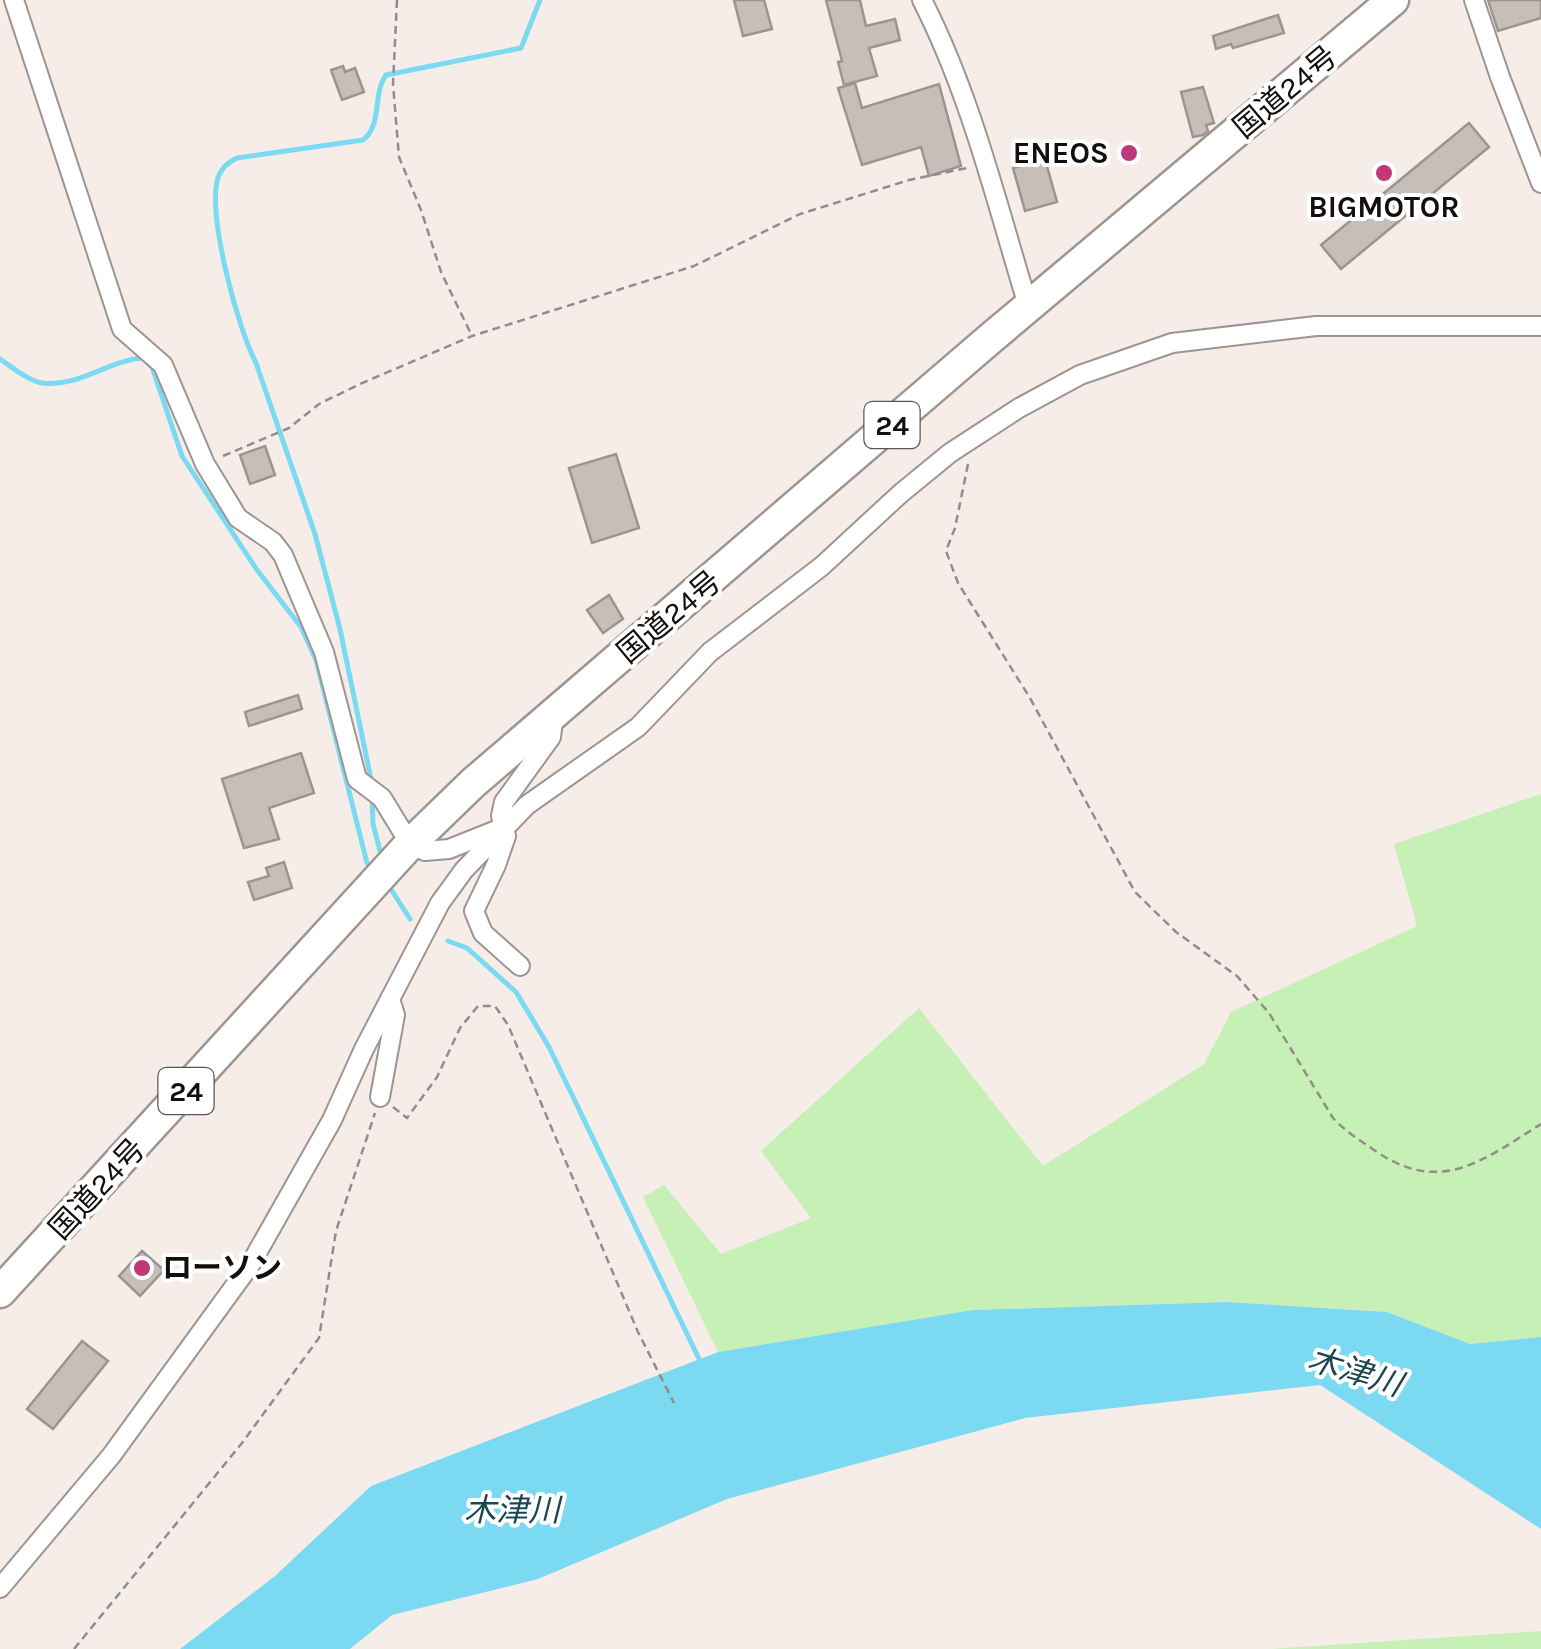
<svg xmlns="http://www.w3.org/2000/svg" width="1541" height="1649" font-family="Karla,'Noto Sans JP',sans-serif">
  <rect width="100%" height="100%" fill="#f6ede9"/>
  <g fill="#c7f0b6">
    <polygon points="1541,794 1541,1337 1470,1344 1387,1312 1227,1302 973,1310 718,1352 643,1197 664,1185 721,1254 811,1218 761,1151 919,1008 1043,1166 1204,1064 1231,1012 1417,926 1394,844"/>
    <polygon points="1541,1631 1541,1649 1269,1649"/>
  </g>
  <polygon fill="#7bdaf2" points="1227,1302 1387,1312 1470,1344 1541,1337 1541,1529 1320,1385 1025,1418 727,1499 538,1579 392,1615 350,1649 180,1649 275,1576 371,1486 718,1352 973,1310"/>
  <g fill="none" stroke-linecap="round" stroke-linejoin="round">
    <g stroke="#7bdaf2" stroke-width="5">
      <path d="M 0,359 C 12,367 27,380 42,383 C 78,388 109,360 143,358 L 152,367 L 182,456 L 257,570 L 301,627 L 316,660 L 367,863 L 372,868"/>
      <path d="M 372,784 L 340,629 L 315,534 L 256,363 C 237,326 209,221 217,181 C 220,169 227,163 237,158 L 363,140 C 383,124 372,95 386,75 L 521,48 L 540,0"/>
      <polyline points="372,795 373,824 382,858"/>
      <polyline points="387,883 410,919"/>
      <polyline points="448,941 467,948 516,992 549,1047 702,1365"/>
    </g>
  </g>
  <g fill="#c6bfb9" stroke="#9c958f" stroke-width="2.5">
    <polygon points="734,0 764,0 772,29 743,36"/>
    <polygon points="826,0 860,0 866,26 895,19 900,40 869,48 877,76 844,85 838,62 842,61"/>
    <polygon points="1488,0 1541,0 1541,18 1498,31"/>
    <polygon points="1278,15 1284,33 1233,48 1231,44 1216,49 1213,36"/>
    <polygon points="343,66 345,72 355,68 364,92 342,100 331,70"/>
    <polygon points="855,83 862,108 939,84 961,166 929,176 921,147 862,165 838,88"/>
    <polygon points="1203,87 1214,123 1206,125 1208,131 1203,135 1193,137 1181,92"/>
    <polygon points="1469,123 1489,147 1341,269 1321,245"/>
    <polygon points="1045,159 1057,202 1025,211 1013,168"/>
    <polygon points="265,446 275,475 250,484 240,455"/>
    <polygon points="616,454 639,528 592,543 569,468"/>
    <polygon points="609,595 623,619 603,633 587,610"/>
    <polygon points="298,695 302,709 249,726 245,712"/>
    <polygon points="301,753 314,793 269,808 279,839 244,848 222,779"/>
    <polygon points="284,862 292,888 254,900 248,882 269,876 266,868"/>
    <polygon points="142,1251 164,1270 140,1296 119,1276"/>
    <polygon points="82,1341 108,1361 53,1429 27,1409"/>
  </g>
  <g fill="none" stroke-linecap="round" stroke-linejoin="round">
    <g stroke="#9d9591" stroke-width="22">
      <g id="street">
        <polyline points="14,0 122,329 163,365 205,464 238,518 273,542 283,555 324,652 357,779 382,798 410,844 425,851 449,849 499,829"/>
        <path d="M 922,0 C 972,98 997,205 1029,309"/>
        <polyline points="1474,0 1500,77 1541,183"/>
        <polyline points="520,966 483,933 474,911 496,865 506,836 501,816 504,802 551,737 554,713"/>
        <polyline points="380,1097 395,1015 390,999"/>
        <polyline points="0,1588 111,1456 250,1265 332,1120 364,1049 440,903 464,870 527,805 638,727 710,652 822,566 900,494 950,453 1019,408 1080,375 1172,343 1316,326 1541,326"/>
      </g>
    </g>
    <g stroke="#9d9591" stroke-width="35">
      <polyline id="highway" points="0,1292 410,844 473,783 991,338 1393,0"/>
    </g>
    <g stroke="#938d8a" stroke-width="2.5" stroke-dasharray="8 5" stroke-linecap="butt">
      <polyline points="397,0 393,84 399,157 421,210 441,272 471,334"/>
      <polyline points="223,456 289,428 319,404 360,384 472,336 694,266 800,214 909,180 967,168"/>
      <path d="M 968,464 L 955,528 L 946,551 L 958,583 L 1030,698 L 1135,892 L 1176,932 L 1237,976 L 1269,1013 L 1333,1118 C 1346,1132 1361,1141 1377,1152 C 1441,1195 1484,1160 1541,1124"/>
      <polyline points="393,1107 407,1118 437,1077 460,1028 478,1006 495,1006 508,1025 638,1332 674,1403"/>
      <polyline points="74,1649 242,1443 319,1338 336,1231 375,1113"/>
    </g>
    <use href="#street" stroke="#fff" stroke-width="18"/>
    <use href="#highway" stroke="#fff" stroke-width="30"/>
  </g>
  <g fill="#bf3878" stroke="#fff" stroke-width="4">
    <circle cx="1129" cy="153" r="10"/>
    <circle cx="1384" cy="173" r="10"/>
    <circle cx="142" cy="1268" r="10"/>
  </g>
  <g text-anchor="middle" dominant-baseline="central" stroke-width="8" stroke-linejoin="round" paint-order="stroke">
    <g fill="#fff" stroke="#595756" stroke-width="2.5">
      <rect x="864.5" y="402" width="55" height="46" rx="8"/>
      <rect x="158.5" y="1068" width="55" height="46" rx="8"/>
    </g>
    <g font-size="28" font-weight="bold" fill="#120f0e">
      <text x="892" y="425">24</text>
      <text x="186" y="1091">24</text>
    </g>
    <g font-size="30" fill="#120f0e" stroke="#fff">
      <text transform="translate(1285 92) rotate(-40)">国道24号</text>
      <text transform="translate(669 617) rotate(-40)">国道24号</text>
      <text transform="translate(97 1189) rotate(-47)">国道24号</text>
    </g>
    <g font-size="30" font-weight="bold" fill="#120f0e" stroke="#fff" text-anchor="end">
      <text x="1109" y="153">ENEOS</text>
      <text x="1384" y="207" text-anchor="middle">BIGMOTOR</text>
      <text x="162" y="1268" text-anchor="start">ローソン</text>
    </g>
    <g font-size="32" font-style="italic" fill="#1c4752" stroke="#fff">
      <text transform="translate(1355 1372) rotate(17)">木津川</text>
      <text x="512" y="1510">木津川</text>
    </g>
  </g>
</svg>
